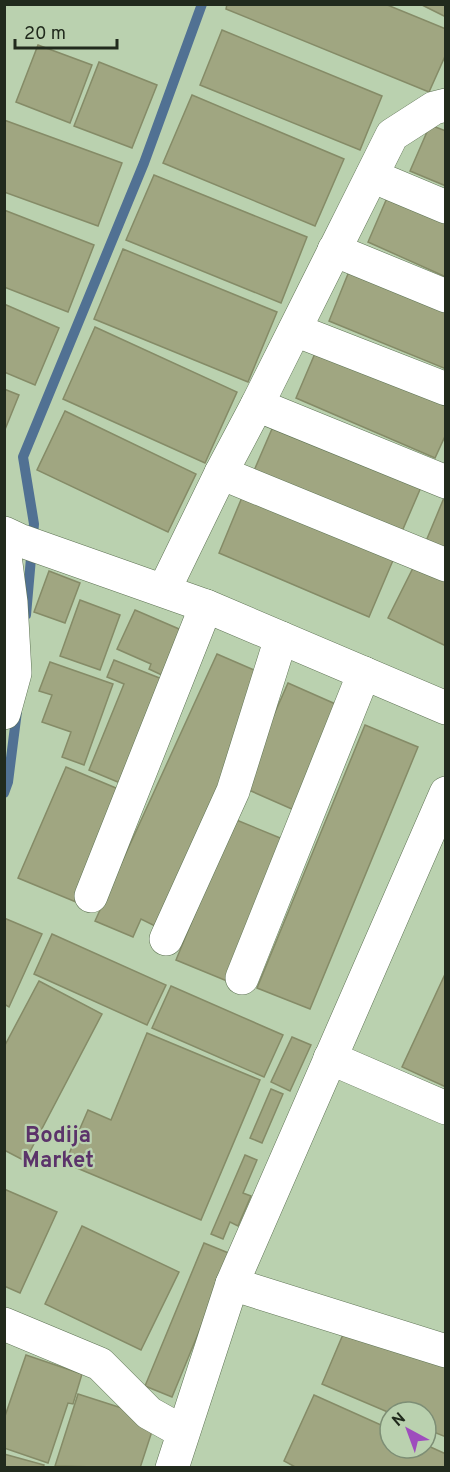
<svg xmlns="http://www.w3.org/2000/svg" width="450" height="1472" font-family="Overpass,sans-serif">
  <rect width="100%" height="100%" fill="#bad1af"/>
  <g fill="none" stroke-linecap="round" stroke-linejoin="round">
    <g stroke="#517193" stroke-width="10">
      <polyline points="26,615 34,524 23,457 144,163 202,4"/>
      <polyline points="4,793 8,782 17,711"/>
    </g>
  </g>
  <g fill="#a0a681" stroke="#858b67" stroke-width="1.5">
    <polygon points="227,4 385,4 446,29 446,54 429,92 226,9"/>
    <polygon points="420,4 446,4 446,17"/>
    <polygon points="222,30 382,96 360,150 200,85"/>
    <polygon points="38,45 92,65 70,123 16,102"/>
    <polygon points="99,62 157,85 132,148 74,126"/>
    <polygon points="192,95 344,159 315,226 163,163"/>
    <polygon points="4,120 122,163 98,226 4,192"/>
    <polygon points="430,125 446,131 446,186 410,171"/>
    <polygon points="154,175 307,237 281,303 126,240"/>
    <polygon points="390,191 446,216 446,277 368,242"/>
    <polygon points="4,210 94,245 68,312 4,287"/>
    <polygon points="123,249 277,312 248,382 94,319"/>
    <polygon points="352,264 446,303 446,369 329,321"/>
    <polygon points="4,304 59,328 35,385 4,372"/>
    <polygon points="95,327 237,392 205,463 63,399"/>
    <polygon points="319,344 446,398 446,434 435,458 296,398"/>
    <polygon points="4,389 19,395 4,432"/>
    <polygon points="65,411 196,474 168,532 37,470"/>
    <polygon points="278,415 425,478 400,536 253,473"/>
    <polygon points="446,493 446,554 424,546"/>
    <polygon points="243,495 394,558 369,617 219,553"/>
    <polygon points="417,560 446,574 446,646 388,618"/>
    <polygon points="49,571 80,583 65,623 34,612"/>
    <polygon points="80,600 120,615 100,670 60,656"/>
    <polygon points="135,610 186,632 166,677 149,669 151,664 117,649"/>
    <polygon points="217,654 268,676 155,926 141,919 133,937 95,921"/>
    <polygon points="114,660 167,681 125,785 89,770 124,684 107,677"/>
    <polygon points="50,662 113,684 84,765 62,757 71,732 42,722 52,695 39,691"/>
    <polygon points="288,683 340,706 294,810 242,787"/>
    <polygon points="365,725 418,747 310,1009 257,988"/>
    <polygon points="66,767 123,791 76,902 18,878"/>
    <polygon points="234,819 285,840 227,981 176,960"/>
    <polygon points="4,918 42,934 9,1007 4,1004"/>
    <polygon points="52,934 166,985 147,1025 34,974"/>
    <polygon points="446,972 446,1087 402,1067"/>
    <polygon points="39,981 102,1014 25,1161 4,1150 4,1047"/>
    <polygon points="171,986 283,1035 264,1077 152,1028"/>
    <polygon points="147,1033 260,1080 201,1220 65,1163 88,1110 111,1120"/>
    <polygon points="292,1037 311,1045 290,1091 271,1082"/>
    <polygon points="271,1089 283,1094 262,1143 250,1138"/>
    <polygon points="245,1155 257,1160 243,1193 251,1196 238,1226 230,1222 223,1239 211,1234"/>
    <polygon points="4,1189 57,1212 20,1293 4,1286"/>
    <polygon points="82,1226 179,1272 141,1350 45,1304"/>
    <polygon points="204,1243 231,1254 172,1397 145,1386"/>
    <polygon points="347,1325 446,1367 446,1437 426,1429 426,1412 390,1413 322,1384"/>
    <polygon points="26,1355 82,1374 73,1404 68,1403 48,1463 4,1448 4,1419"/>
    <polygon points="78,1394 156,1419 140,1468 55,1466"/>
    <polygon points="314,1395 390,1429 390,1448 426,1448 426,1445 446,1454 446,1468 297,1468 284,1461"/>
    <polygon points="4,1454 44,1465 43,1468 4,1468"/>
  </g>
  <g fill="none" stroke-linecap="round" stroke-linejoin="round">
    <g stroke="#5e7354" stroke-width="34">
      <g id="minor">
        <polyline points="372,176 446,207"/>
        <polyline points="334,250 446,296"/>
        <polyline points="295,330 446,389"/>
        <polyline points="257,405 446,482"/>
        <polyline points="221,473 446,565"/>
        <polyline points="4,533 19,540 206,606 446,708"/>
        <polyline points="4,548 11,602 15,673 4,713"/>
        <polyline points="164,590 221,473 257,405 392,135 434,108 446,105"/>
        <polyline points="91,896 206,606"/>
        <polyline points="166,939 233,791 281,638"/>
        <polyline points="242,978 364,673"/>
        <polyline points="330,1058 446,1108"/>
        <polyline points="232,1284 446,1351"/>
        <polyline points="4,1324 100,1364 149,1413 183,1432"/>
      </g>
    </g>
    <g stroke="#5e7354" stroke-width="34">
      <polyline id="tertiary" points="172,1468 232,1284 446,793"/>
    </g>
    <use href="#minor" stroke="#fff" stroke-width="33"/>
    <use href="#tertiary" stroke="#fff" stroke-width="33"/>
  </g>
  <g text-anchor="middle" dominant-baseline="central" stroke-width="4.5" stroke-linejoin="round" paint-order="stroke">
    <g font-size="22" font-weight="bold" fill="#5b336a" stroke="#bad1af">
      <text x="58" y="1136">Bodija<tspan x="58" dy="25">Market</tspan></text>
    </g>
  </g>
  <rect width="450" height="1472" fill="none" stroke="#212a1d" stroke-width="12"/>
  <g transform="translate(408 1430) rotate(319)"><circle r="28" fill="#bad1af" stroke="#7d8e75" stroke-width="1.5"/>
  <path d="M0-4.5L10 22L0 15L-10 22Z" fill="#9e4dbd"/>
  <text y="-9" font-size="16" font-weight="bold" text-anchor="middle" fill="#212a1d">N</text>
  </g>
  <path d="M15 39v9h102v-9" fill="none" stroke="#212a1d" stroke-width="3"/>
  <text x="24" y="39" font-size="18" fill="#212a1d" stroke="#bad1af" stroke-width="4.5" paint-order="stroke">20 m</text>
</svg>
